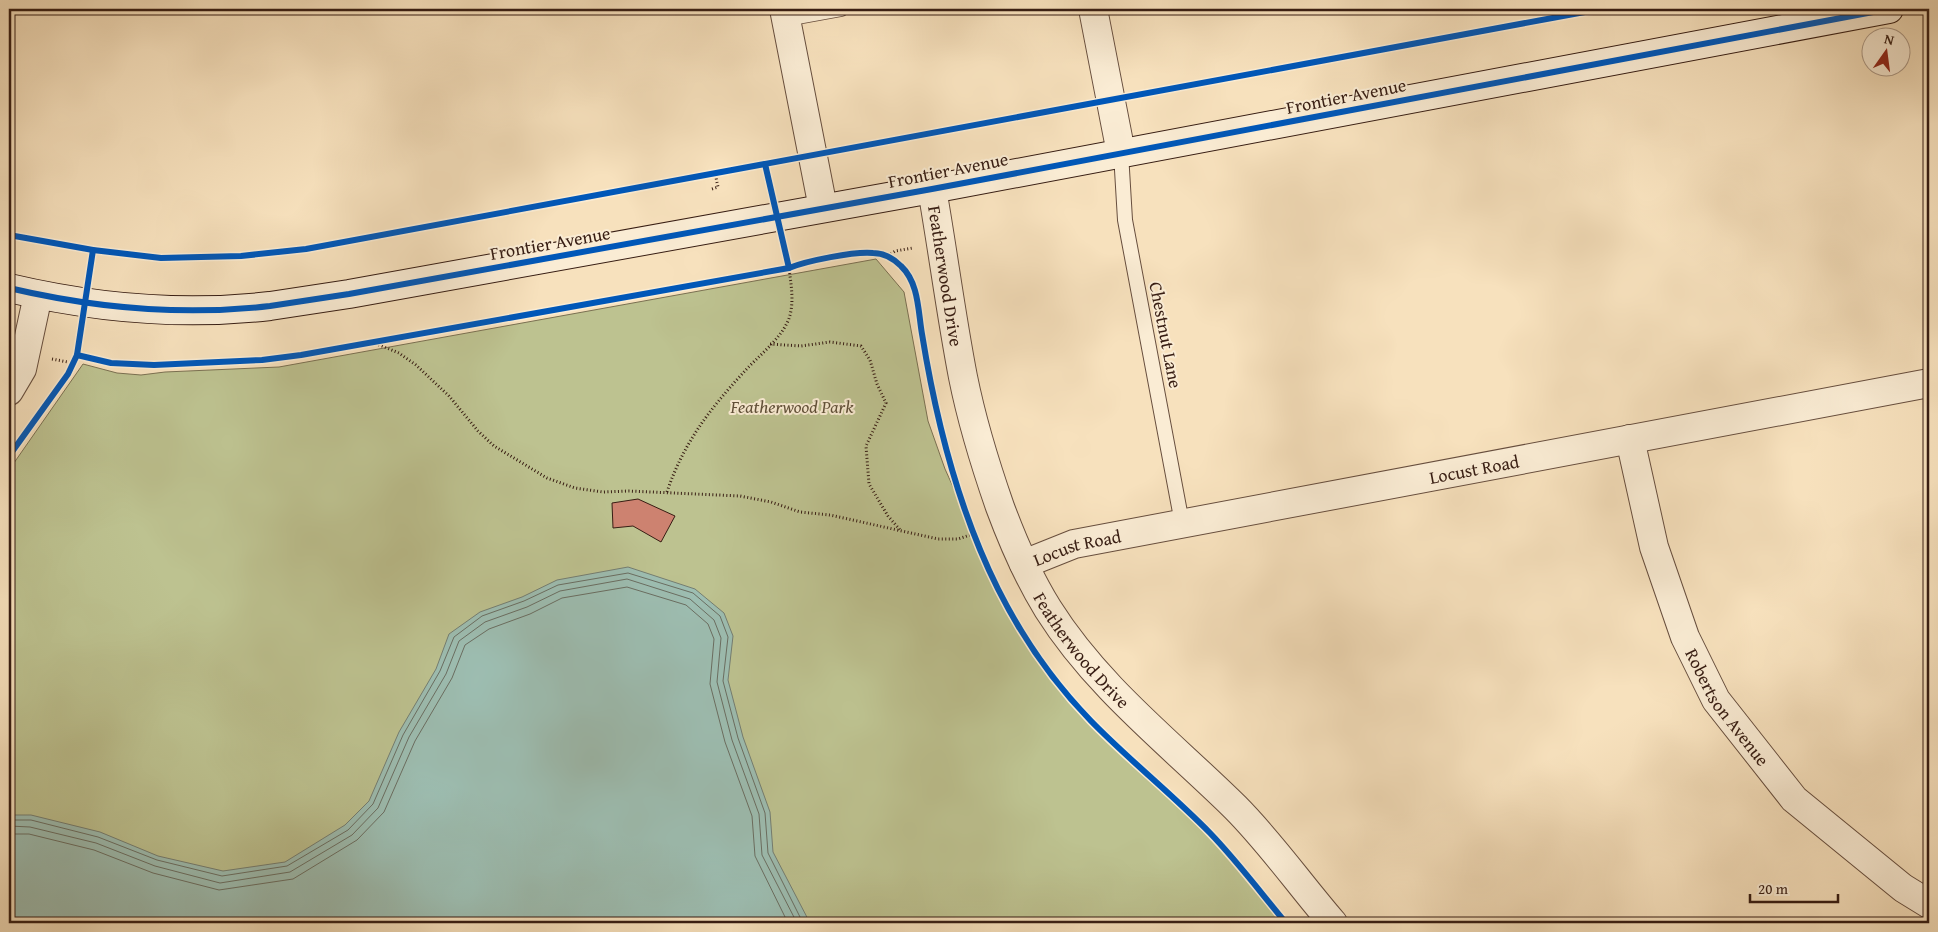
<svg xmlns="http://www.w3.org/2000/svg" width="1938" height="932" font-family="'Gentium Book Plus',serif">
  <rect width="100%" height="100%" fill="#f7e1bd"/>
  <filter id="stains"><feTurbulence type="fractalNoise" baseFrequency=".004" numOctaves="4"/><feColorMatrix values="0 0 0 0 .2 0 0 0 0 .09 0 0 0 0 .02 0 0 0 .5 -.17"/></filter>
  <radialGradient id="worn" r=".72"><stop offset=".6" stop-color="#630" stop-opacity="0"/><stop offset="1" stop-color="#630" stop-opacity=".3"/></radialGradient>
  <polygon fill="#bdc290" stroke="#7a7052" points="876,259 904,292 928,421 945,469 1000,591 1024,635 1045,667 1082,713 1109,741 1173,798 1208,833 1257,890 1282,923 9,923 9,470 83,364 117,373 141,375 165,372 279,367"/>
  <polygon fill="#9dbeb2" stroke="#747e72" points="628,567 695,589 724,613 733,636 728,680 743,737 770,812 773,852 810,923 9,923 9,815 31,815 100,832 158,856 223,871 285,862 345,825 369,801 399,732 436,669 449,634 480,612 522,597 557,580"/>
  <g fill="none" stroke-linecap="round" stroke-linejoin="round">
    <g stroke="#6a6e62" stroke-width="1">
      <polyline points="9,820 31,820 98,837 157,860 222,876 287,866 348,830 373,804 403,735 440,671 454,637 482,616 524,601 558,585 628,573 693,593 720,616 728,637 723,681 738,738 765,813 768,853 803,923"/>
      <polyline points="9,826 30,827 96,843 155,866 220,883 290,872 352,835 378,808 409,737 446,674 459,641 485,622 527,607 560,591 627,579 690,599 714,620 721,638 717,682 732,740 759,814 762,855 797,923"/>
      <polyline points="9,834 29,834 94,850 153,873 219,890 293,879 357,840 384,812 415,741 452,678 465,645 489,629 530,614 562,598 627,587 686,605 708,624 714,639 710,684 725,742 752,816 755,856 788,923"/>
    </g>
  </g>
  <polygon fill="#cd8270" stroke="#371d13" points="638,499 675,516 661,542 633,526 613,528 612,503"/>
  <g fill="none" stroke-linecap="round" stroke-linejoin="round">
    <g stroke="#674e3e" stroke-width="16">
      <g id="lane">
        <polyline points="786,19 841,9"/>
        <polyline points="1121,153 1125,220 1182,523"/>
      </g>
    </g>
    <g stroke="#674e3e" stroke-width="30">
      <g id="street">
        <polyline points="784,9 823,208"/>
        <polyline points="1093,9 1121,153"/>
        <path id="s1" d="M 932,189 C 943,252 951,315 963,377 C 972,422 985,464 1000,507 C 1013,542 1028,577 1048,609 C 1097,687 1170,743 1235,807 C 1271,843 1300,885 1333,923"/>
        <polyline points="9,391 22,369 38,295"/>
        <path id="s2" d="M 1630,439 L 1654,547 L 1685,637 L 1716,700 L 1794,799 L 1903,888 L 1929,904"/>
        <path id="s3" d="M 1024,564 L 1074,544 L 1929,383"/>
      </g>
    </g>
    <g stroke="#371d13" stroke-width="30">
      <path id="secondary" d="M 9,288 C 94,308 183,316 270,306 C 297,302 323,298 349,294 L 932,189 L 1889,9"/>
    </g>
    <g stroke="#371d13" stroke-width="3" stroke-dasharray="1 2.5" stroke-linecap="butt">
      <polyline points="712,189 718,187 715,173"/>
      <polyline points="888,256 895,251 913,248"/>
      <polyline points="372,342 399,353 416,365 449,396 478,431 494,446 547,478 575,488 603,492 629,491 740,496 771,502 800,512 830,515 938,539 958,539 973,534"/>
      <polyline points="770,344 801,346 830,342 861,346 870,360 877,384 886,403 866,446 869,484 888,516 901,531"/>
      <polyline points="52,359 73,363"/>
      <path d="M 667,492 C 683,444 709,410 743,373 C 757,357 779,341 788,321 C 795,304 791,285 789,268"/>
    </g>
    <use href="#lane" stroke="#faecd4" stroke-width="14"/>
    <use href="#street" stroke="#faecd4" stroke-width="28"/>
    <use href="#secondary" stroke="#faecd4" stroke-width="28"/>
    <g stroke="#faecd4" stroke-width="9">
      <g id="cycleway">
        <polyline points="765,164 789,268"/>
        <polyline points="9,235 93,250 161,258 241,256 306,249 1601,9"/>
        <path d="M 9,288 C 94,308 183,316 270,306 C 297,302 323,298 349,294 L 932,189 L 1889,9"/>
        <path d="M 77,355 L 111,363 L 154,365 L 262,360 L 301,355 L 789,268 C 806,261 855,251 873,253 C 884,253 894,259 901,266 C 919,283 918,311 922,334 C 936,421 958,509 998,589 C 1022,637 1054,683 1091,721 C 1129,760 1172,794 1210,833 C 1237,861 1261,893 1286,923"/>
        <polyline points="9,456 68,374 77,355 93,250"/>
      </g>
    </g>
    <use href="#cycleway" stroke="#0057b8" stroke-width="6"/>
  </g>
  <g text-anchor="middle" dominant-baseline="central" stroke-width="4" stroke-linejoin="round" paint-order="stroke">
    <g font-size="18" fill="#371d13" stroke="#faecd4">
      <text transform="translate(1346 96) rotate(-11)">Frontier Avenue</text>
      <text transform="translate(948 170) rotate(-11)">Frontier Avenue</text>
      <text transform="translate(550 243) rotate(-10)">Frontier Avenue</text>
      <text stroke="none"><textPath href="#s1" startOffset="88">Featherwood Drive</textPath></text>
      <text transform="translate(1166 335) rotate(79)">Chestnut Lane</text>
      <text stroke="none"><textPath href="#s3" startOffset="461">Locust Road</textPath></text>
      <text stroke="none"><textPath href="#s3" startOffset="56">Locust Road</textPath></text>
      <text stroke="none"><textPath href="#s1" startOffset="492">Featherwood Drive</textPath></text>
      <text stroke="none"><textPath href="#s2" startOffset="288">Robertson Avenue</textPath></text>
    </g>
    <g font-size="18" font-style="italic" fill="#5f4f38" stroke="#faecd4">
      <text x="792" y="406">Featherwood Park</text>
    </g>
  </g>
  <rect width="1938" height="932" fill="none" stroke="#f7e1bd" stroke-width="30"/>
  <rect x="10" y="10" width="1918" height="912" fill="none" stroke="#371d13" stroke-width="2.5"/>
  <rect x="15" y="15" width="1908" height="902" fill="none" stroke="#371d13"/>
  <g transform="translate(1886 52) rotate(14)"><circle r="24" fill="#faecd4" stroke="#ac9987"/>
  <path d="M0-4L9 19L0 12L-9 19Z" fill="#8f2418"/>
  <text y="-8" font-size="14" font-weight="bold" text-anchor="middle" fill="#371d13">N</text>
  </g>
  <path d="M1750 894v8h88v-8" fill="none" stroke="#371d13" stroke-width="2.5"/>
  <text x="1758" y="894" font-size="15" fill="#371d13" stroke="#faecd4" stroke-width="4" paint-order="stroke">20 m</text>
  <rect width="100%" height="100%" filter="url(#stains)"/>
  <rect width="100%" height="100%" fill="url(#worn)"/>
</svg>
